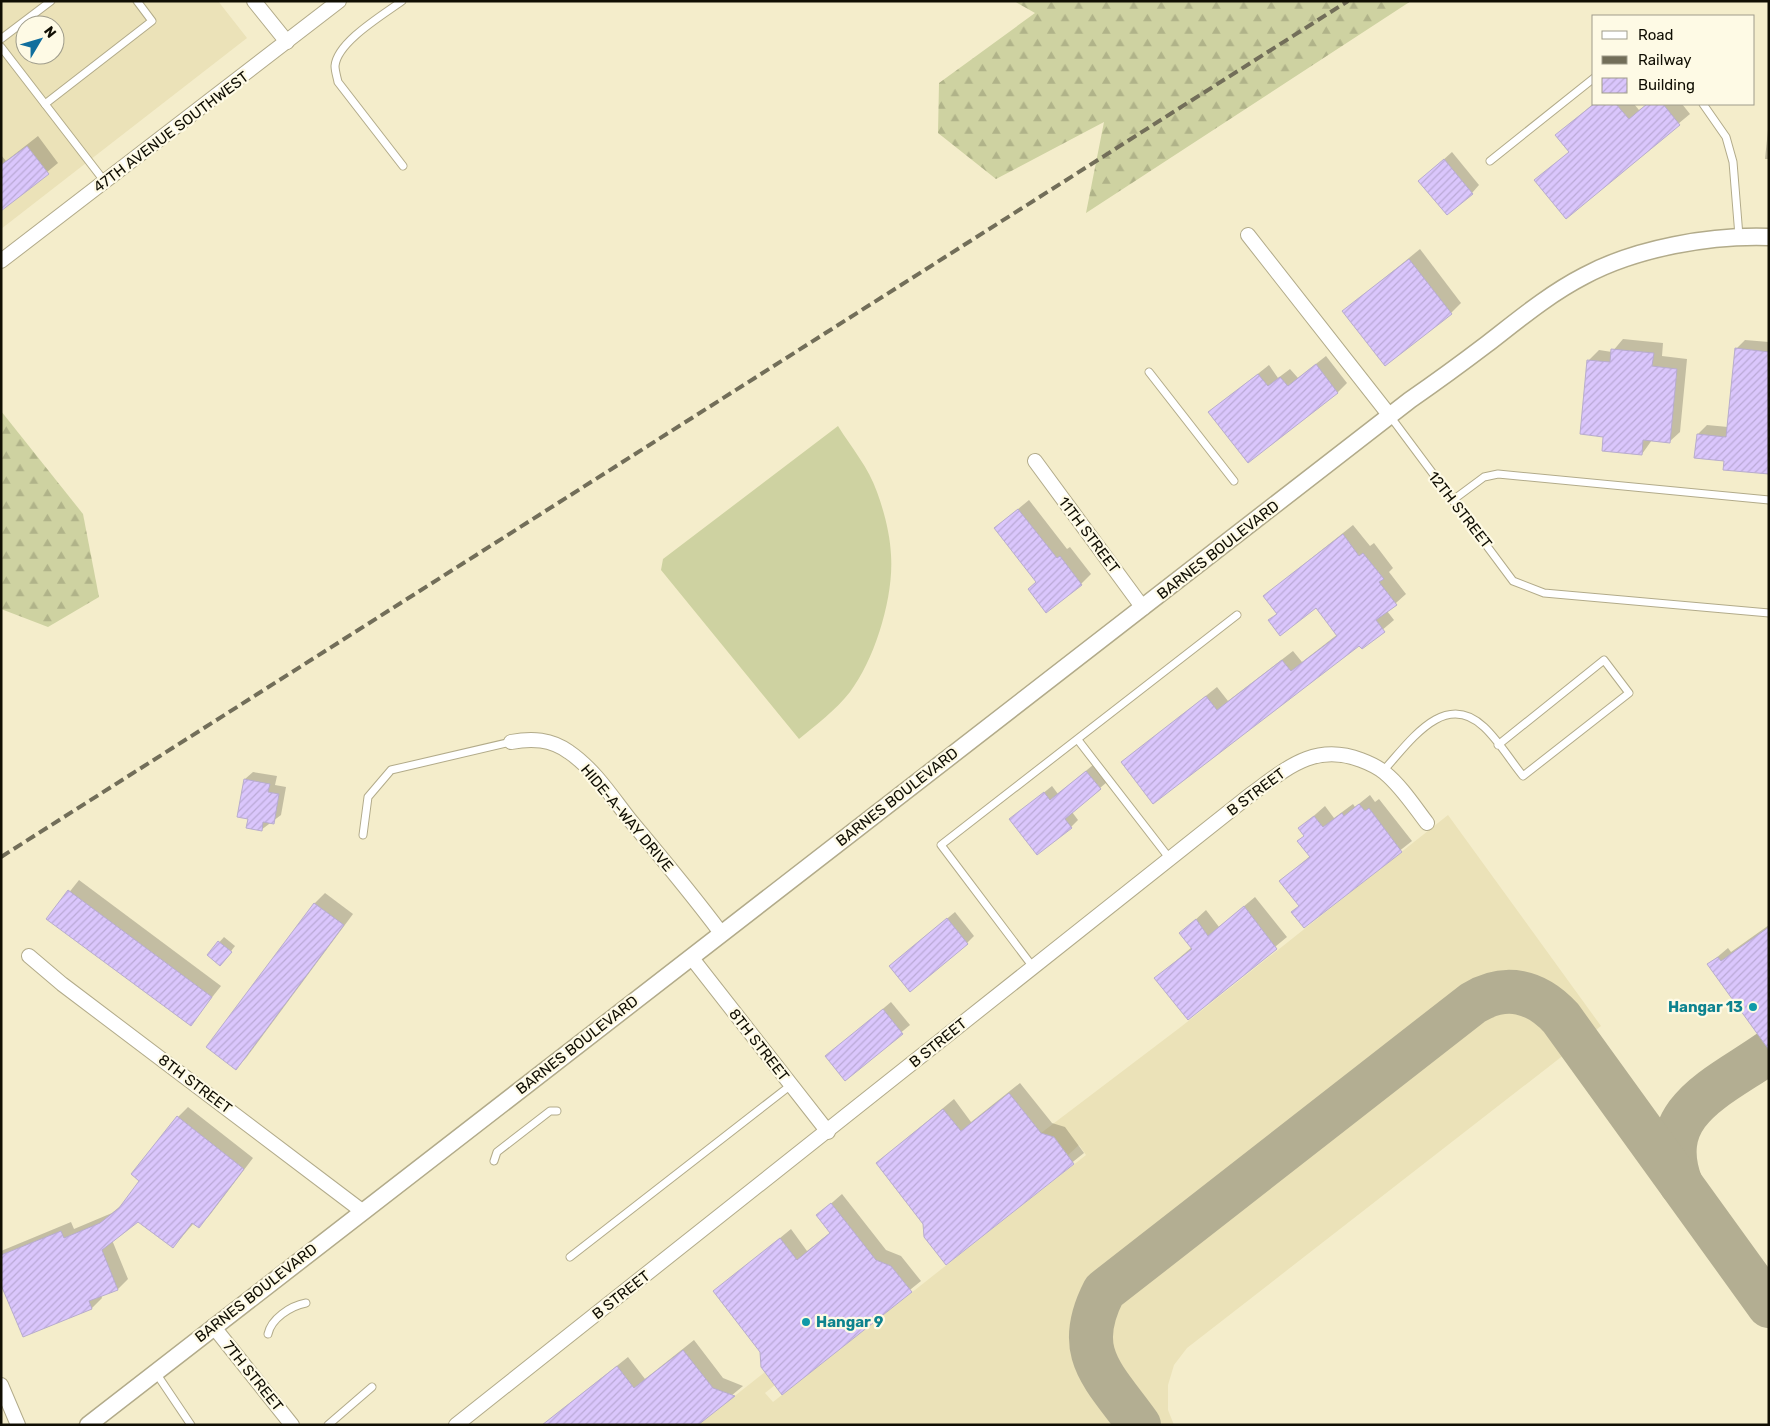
<svg xmlns="http://www.w3.org/2000/svg" width="1770" height="1426" font-family="Rubik,sans-serif">
  <defs>
    <pattern id="forest-firs" width="22" height="20" patternUnits="userSpaceOnUse" patternTransform="scale(1.25)"><rect width="22" height="20" fill="#ced2a1"/><path d="M5 1l3.5 6h-7zM16 11l3.5 6h-7z" fill="#b0b389"/></pattern>
    <pattern id="building-hatch" width="6" height="6" patternUnits="userSpaceOnUse" patternTransform="scale(1.25)"><rect width="6" height="6" fill="#dac6fc"/><path d="M-1 1l2-2M0 6l6-6M5 7l2-2" fill="none" stroke="#baa9d6"/></pattern>
  </defs>
  <rect width="100%" height="100%" fill="#f4edcb"/>
  <g fill="#ebe2b8" fill-rule="evenodd">
    <path d="M 1,1 L 218,1 L 247,38 L 1,229 ZM 25,25 L 55,25 L 55,55 L 25,55 Z"/>
    <polygon points="1448,815 1601,1026 1187,1348 1174,1365 1168,1385 1168,1410 1174,1425 698,1425 765,1372 775,1385 765,1393 773,1402 1086,1155 1079,1145 1068,1155 1054,1137 1041,1133 1182,1026"/>
  </g>
  <g fill="url(#forest-firs)">
    <polygon points="1014,1 1411,1 1086,213 1104,122 996,179 938,133 939,83 1035,13"/>
    <polygon points="1,411 83,514 99,597 48,627 1,609"/>
  </g>
  <path fill="#ced2a1" d="M 838,426 C 851,447 869,468 877,492 C 884,511 890,534 891,555 C 894,597 875,659 850,692 C 836,710 816,725 799,739 L 661,570 L 663,559 Z"/>
  <g fill="#0003">
    <polygon points="1594,103 1634,104 1639,110 1647,104 1682,104 1690,114 1566,217 1536,180 1570,151 1557,135"/>
    <polygon points="1769,120 1769,159 1765,159"/>
    <polygon points="38,136 58,163 1,210 1,155 6,161"/>
    <polygon points="1452,152 1479,185 1472,193 1420,181"/>
    <polygon points="1420,249 1461,303 1451,313 1344,311"/>
    <polygon points="1623,339 1663,343 1662,356 1687,359 1680,432 1669,442 1652,440 1642,454 1605,436 1588,361 1599,350 1612,352"/>
    <polygon points="1745,340 1769,342 1769,473 1698,434 1707,425 1728,427 1736,349"/>
    <polygon points="1326,356 1347,383 1338,392 1210,412 1269,365 1278,378 1290,369 1298,378"/>
    <polygon points="1029,500 1067,549 1070,547 1091,574 1081,584 1037,582 995,528"/>
    <polygon points="1353,525 1370,546 1374,543 1393,568 1389,572 1406,594 1387,611 1394,620 1362,647 1360,644 1123,762 1217,687 1228,701 1293,651 1302,662 1338,634 1317,607 1270,620 1277,613 1264,596"/>
    <polygon points="1093,765 1107,782 1072,812 1078,820 1071,827 1011,819 1052,786 1058,794"/>
    <polygon points="253,772 277,776 275,785 286,787 281,815 261,830 250,818 245,779"/>
    <polygon points="1370,795 1375,802 1379,799 1412,841 1304,926 1293,912 1300,905 1281,881 1310,856 1305,835 1300,828 1325,806 1334,818 1353,804 1355,807"/>
    <polygon points="79,880 221,986 190,1025 48,919"/>
    <polygon points="325,893 353,914 246,1058 236,1068 208,1047 315,903"/>
    <polygon points="1255,897 1287,937 1188,1018 1156,978 1192,947 1181,933 1206,910 1219,927"/>
    <polygon points="955,912 974,936 967,943 890,966"/>
    <polygon points="1769,925 1769,1048 1709,964 1728,948 1731,952"/>
    <polygon points="224,937 235,946 225,959 208,955"/>
    <polygon points="891,1002 910,1025 845,1079 827,1056"/>
    <polygon points="1020,1083 1052,1123 1065,1127 1084,1153 946,1263 924,1223 877,1163 954,1099 971,1122"/>
    <polygon points="188,1107 253,1158 209,1216 199,1226 194,1223 173,1247 138,1220 112,1240 128,1279 118,1289 101,1295 102,1298 92,1308 24,1336 1,1281 1,1251 71,1222 74,1229 112,1213 124,1203 140,1181 178,1117"/>
    <polygon points="842,1194 886,1250 901,1256 921,1281 782,1393 761,1351 715,1291 791,1229 807,1251 831,1232 818,1215"/>
    <polygon points="694,1340 723,1378 743,1386 696,1425 550,1419 628,1357 645,1379"/>
  </g>
  <g fill="none" stroke-linecap="round" stroke-linejoin="round">
    <g stroke="#b3ae92" stroke-width="44">
      <path d="M 1681,1184 C 1654,1111 1718,1088 1769,1052"/>
      <path d="M 1139,1425 C 1104,1376 1072,1353 1104,1291 L 1473,1003 C 1506,983 1536,991 1561,1018 L 1769,1306"/>
    </g>
  </g>
  <g fill="url(#building-hatch)" stroke="#b8adcc">
    <polygon points="1594,104 1616,104 1629,119 1647,104 1663,104 1680,125 1566,219 1534,180 1569,152 1555,135"/>
    <polygon points="27,146 49,174 1,211 1,165"/>
    <polygon points="1444,159 1473,194 1447,215 1418,181"/>
    <polygon points="1409,259 1452,314 1385,366 1342,311"/>
    <polygon points="1735,348 1769,352 1769,474 1723,470 1724,461 1694,458 1697,434 1726,437"/>
    <polygon points="1611,349 1654,353 1652,366 1677,369 1670,443 1643,440 1642,455 1602,451 1603,437 1580,434 1587,360 1610,362"/>
    <polygon points="1316,364 1338,393 1248,463 1208,412 1258,374 1268,386 1280,377 1288,386"/>
    <polygon points="1018,509 1057,558 1060,556 1082,585 1046,613 1028,589 1036,582 994,528"/>
    <polygon points="1343,534 1359,556 1363,553 1384,579 1379,582 1397,605 1376,620 1385,632 1362,649 1359,646 1153,804 1121,762 1206,696 1217,710 1282,660 1291,671 1337,636 1316,608 1280,636 1268,620 1277,614 1263,596"/>
    <polygon points="1086,771 1101,789 1065,819 1072,828 1037,855 1009,819 1044,792 1050,800"/>
    <polygon points="244,779 270,784 268,792 279,794 274,824 263,822 262,831 246,828 248,819 237,817"/>
    <polygon points="1359,804 1365,811 1369,808 1402,852 1304,928 1291,912 1299,906 1279,881 1310,857 1297,841 1304,836 1298,828 1314,816 1323,827 1342,813 1344,816"/>
    <polygon points="68,890 212,997 191,1026 46,919"/>
    <polygon points="314,903 344,925 236,1070 206,1047"/>
    <polygon points="1244,906 1277,949 1188,1020 1154,978 1192,949 1179,933 1196,919 1208,936"/>
    <polygon points="947,918 968,944 910,992 889,966"/>
    <polygon points="1769,927 1769,1050 1707,964 1718,957 1721,961"/>
    <polygon points="218,941 232,952 220,966 207,955"/>
    <polygon points="883,1009 903,1034 845,1081 825,1056"/>
    <polygon points="1009,1093 1041,1133 1054,1137 1074,1164 946,1265 924,1237 923,1224 876,1163 943,1109 961,1131"/>
    <polygon points="177,1116 244,1169 199,1228 192,1223 173,1248 138,1222 102,1250 118,1290 89,1301 92,1309 23,1337 1,1285 1,1255 61,1231 64,1238 100,1223 119,1208 139,1181 131,1174"/>
    <polygon points="831,1203 876,1260 891,1266 912,1292 782,1395 761,1367 760,1352 713,1291 780,1238 797,1260 830,1233 816,1215"/>
    <polygon points="683,1350 713,1388 735,1396 698,1425 542,1425 617,1366 634,1388"/>
  </g>
  <g fill="none" stroke-linecap="round" stroke-linejoin="round">
    <g stroke="#b2ab8a" stroke-width="9">
      <g id="service">
        <path d="M 402,1 C 383,15 337,42 335,66 C 335,71 337,77 338,82 L 403,166"/>
        <polyline points="1,39 51,1"/>
        <polyline points="1,47 105,182"/>
        <polyline points="45,104 152,21 137,1"/>
        <polyline points="1703,104 1726,137 1733,162 1739,236"/>
        <polyline points="1490,161 1594,78"/>
        <polyline points="1149,372 1234,481"/>
        <polyline points="1390,416 1513,581 1544,593 1769,613"/>
        <polyline points="1453,500 1484,477 1498,474 1769,500"/>
        <polyline points="1078,740 1170,859"/>
        <path d="M 1383,771 C 1409,743 1444,689 1484,727 C 1499,741 1510,760 1523,776 L 1629,693 L 1604,660 L 1498,745"/>
        <polyline points="363,835 368,797 391,770 511,742"/>
        <polyline points="1033,967 941,845 1237,615"/>
        <polyline points="494,1161 497,1152 550,1111 557,1111"/>
        <polyline points="570,1257 791,1085"/>
        <path d="M 268,1334 C 271,1319 290,1306 306,1303"/>
        <polyline points="156,1373 191,1425"/>
        <polyline points="328,1425 372,1387"/>
      </g>
    </g>
    <g stroke="#b2ab8a" stroke-width="16">
      <g id="minor">
        <polyline points="254,1 287,42"/>
        <polyline points="1248,235 1390,416"/>
        <polyline points="1,261 339,1"/>
        <polyline points="1035,461 1143,608"/>
        <path d="M 511,742 C 532,738 551,739 569,752 C 594,769 612,797 630,820 C 661,857 692,894 721,933"/>
        <polyline points="29,956 62,984 362,1211"/>
        <polyline points="691,957 828,1132"/>
        <polyline points="213,1326 292,1425"/>
        <polyline points="1,1385 18,1425"/>
        <path d="M 456,1425 L 1250,795 C 1286,769 1314,742 1361,760 C 1369,763 1378,767 1385,773 C 1401,786 1414,806 1427,823"/>
      </g>
    </g>
    <g stroke="#b2ab8a" stroke-width="19">
      <path id="tertiary" d="M 88,1425 L 1410,400 C 1436,382 1462,363 1487,344 C 1518,320 1549,294 1584,276 C 1636,248 1710,235 1769,237"/>
    </g>
    <use href="#service" stroke="#fff" stroke-width="7"/>
    <use href="#minor" stroke="#fff" stroke-width="14"/>
    <use href="#tertiary" stroke="#fff" stroke-width="16"/>
    <polyline stroke="#726e59" stroke-width="4" stroke-dasharray="10 5" stroke-linecap="butt" points="1,857 1348,1"/>
  </g>
  <g fill="#0f9aa8" stroke="#fefae5" stroke-width="2">
    <circle cx="1753" cy="1007" r="5"/>
    <circle cx="806" cy="1322" r="5"/>
  </g>
  <g text-anchor="middle" dominant-baseline="central" stroke-width="4.5" stroke-linejoin="round" paint-order="stroke">
    <g font-size="15" fill="#100e03" stroke="#fefae5">
      <text transform="translate(171 132) rotate(-37)">47TH AVENUE SOUTHWEST</text>
      <text transform="translate(1460 510) rotate(52)">12TH STREET</text>
      <text transform="translate(1089 535) rotate(53)">11TH STREET</text>
      <text transform="translate(1218 550) rotate(-38)">BARNES BOULEVARD</text>
      <text transform="translate(1256 792) rotate(-37)">B STREET</text>
      <text transform="translate(897 797) rotate(-38)">BARNES BOULEVARD</text>
      <text transform="translate(627 818) rotate(50)">HIDE-A-WAY DRIVE</text>
      <text transform="translate(938 1043) rotate(-39)">B STREET</text>
      <text transform="translate(577 1045) rotate(-38)">BARNES BOULEVARD</text>
      <text transform="translate(759 1045) rotate(52)">8TH STREET</text>
      <text transform="translate(195 1084) rotate(37)">8TH STREET</text>
      <text transform="translate(256 1293) rotate(-38)">BARNES BOULEVARD</text>
      <text transform="translate(621 1295) rotate(-38)">B STREET</text>
      <text transform="translate(253 1376) rotate(51)">7TH STREET</text>
    </g>
    <g font-size="15" font-weight="bold" fill="#0d838f" stroke="#fefae5" text-anchor="end">
      <text x="1743" y="1007">Hangar 13</text>
      <text x="816" y="1322" text-anchor="start">Hangar 9</text>
    </g>
  </g>
  <rect width="1770" height="1426" fill="none" stroke="#100e03" stroke-width="5"/>
  <rect x="1592" y="15" width="162" height="90" fill="#fefae5" stroke="#9f9c8b"/>
  <rect x="1602" y="31" width="25" height="8" fill="#ffffff" stroke="#9f9c8b"/>
  <text x="1638" y="40" font-size="15" fill="#100e03">Road</text>
  <rect x="1602" y="56" width="25" height="8" fill="#726e59" stroke="#9f9c8b"/>
  <text x="1638" y="65" font-size="15" fill="#100e03">Railway</text>
  <rect x="1602" y="78" width="25" height="15" fill="url(#building-hatch)" stroke="#9f9c8b"/>
  <text x="1638" y="90" font-size="15" fill="#100e03">Building</text>
  <g transform="translate(40 40) rotate(52)"><circle r="24" fill="#fefae5" stroke="#9f9c8b"/>
  <path d="M0-4L9 19L0 12L-9 19Z" fill="#106e9d"/>
  <text y="-8" font-size="14" font-weight="bold" text-anchor="middle" fill="#100e03">N</text>
  </g>
</svg>
